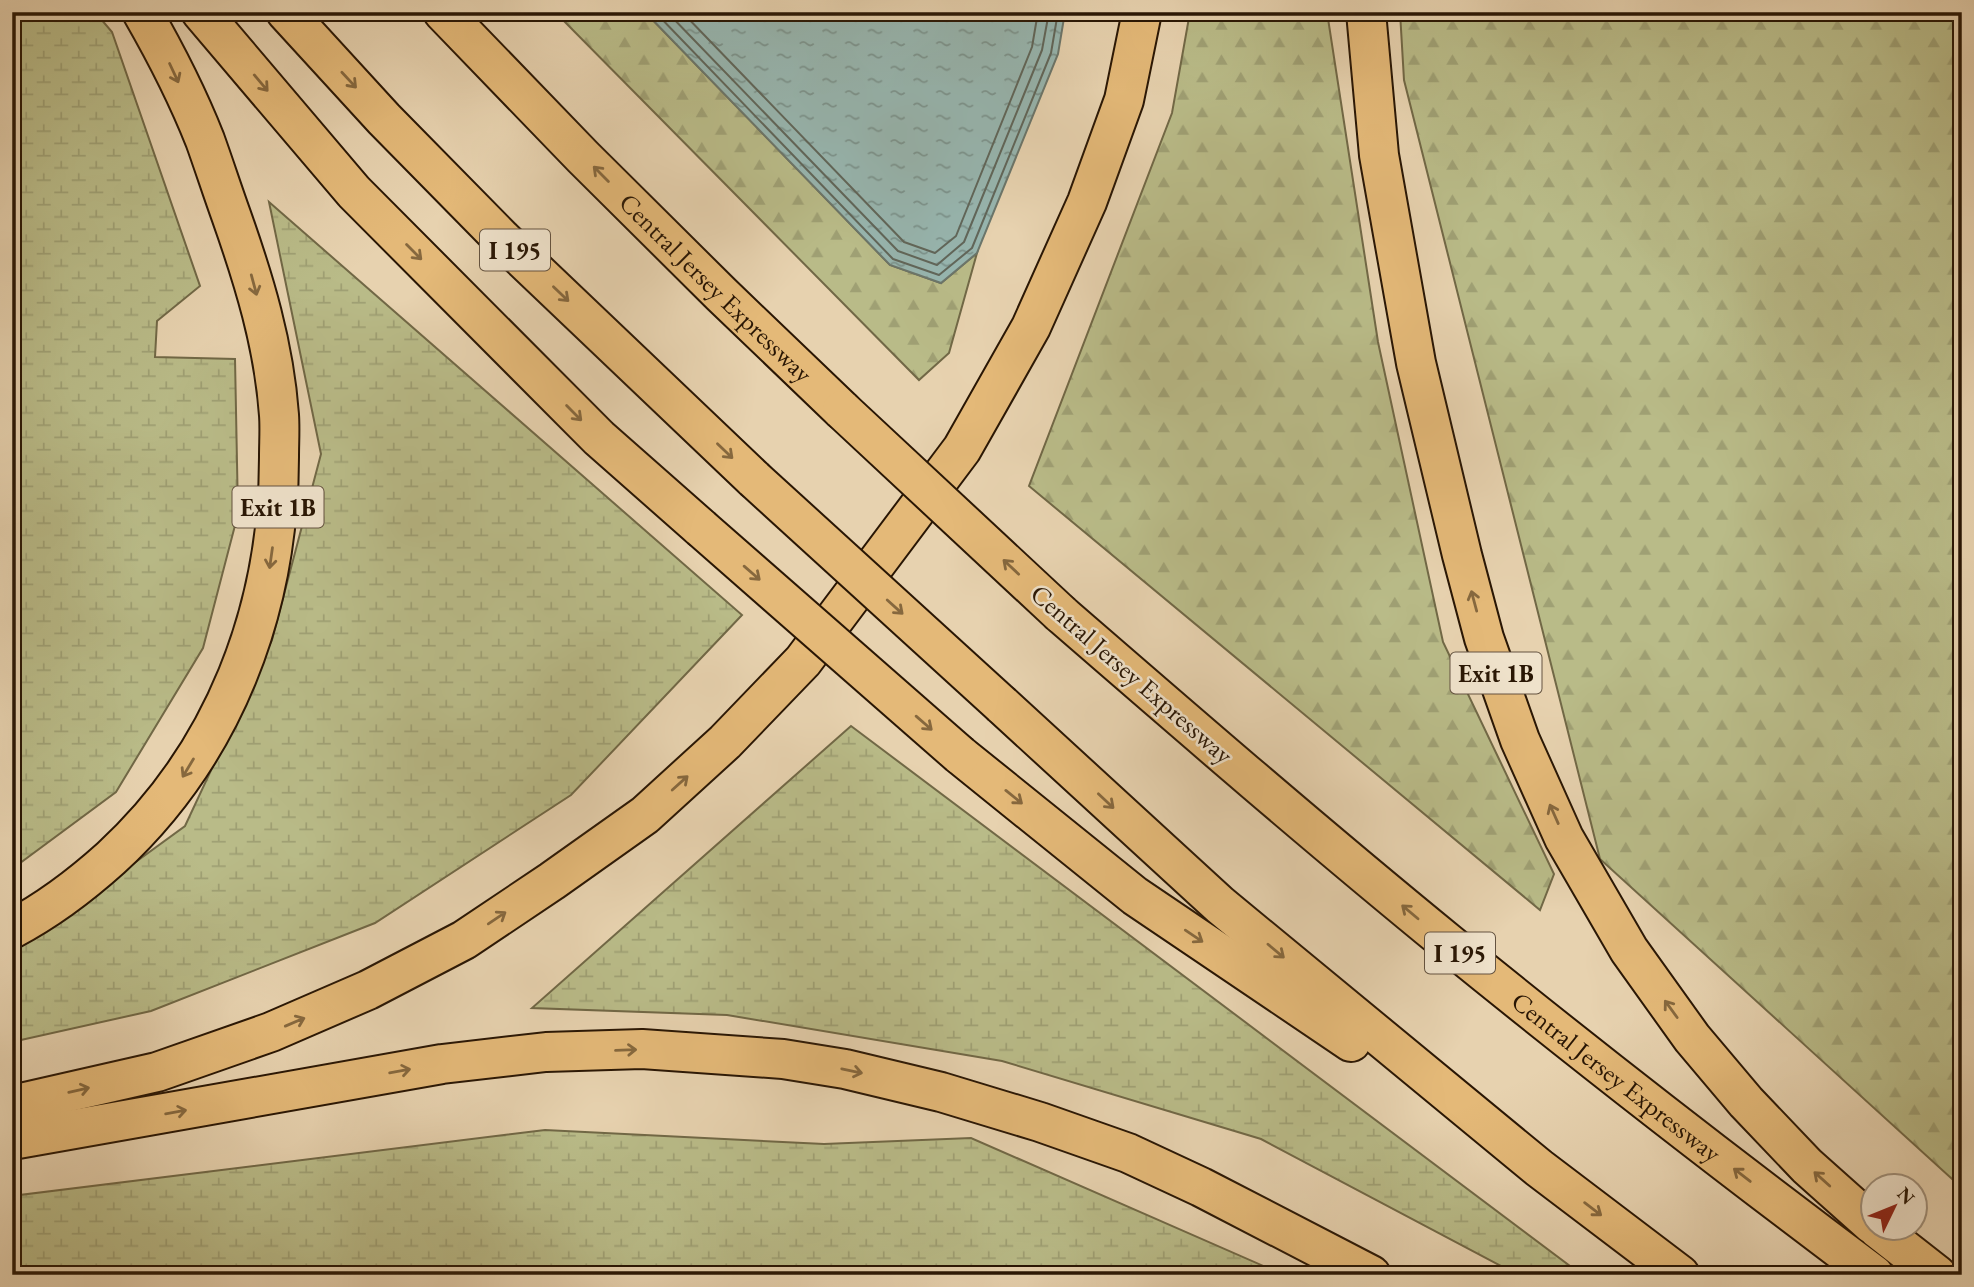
<svg xmlns="http://www.w3.org/2000/svg" width="1974" height="1287" font-family="'EB Garamond',serif">
  <defs>
    <pattern id="forest-firs" width="22" height="20" patternUnits="userSpaceOnUse" patternTransform="scale(1.75)"><rect width="22" height="20" fill="#b9bb88"/><path d="M5 1l3.5 6h-7zM16 11l3.5 6h-7z" fill="#9fa074"/></pattern>
    <pattern id="wetland-marsh" width="20" height="14" patternUnits="userSpaceOnUse" patternTransform="scale(1.75)"><rect width="20" height="14" fill="#b9bb88"/><path d="M1 5h8M5 5V1M11 12h8M15 12V8" fill="none" stroke="#9fa074"/></pattern>
    <pattern id="water-ripples" width="26" height="14" patternUnits="userSpaceOnUse" patternTransform="scale(1.75)"><rect width="26" height="14" fill="#97b6b0"/><path d="M2 4q2-2 4 0t4 0M15 11q2-2 4 0t4 0" fill="none" stroke="#7b938d"/></pattern>
  </defs>
  <rect width="100%" height="100%" fill="#e7d2af"/>
  <filter id="stains"><feTurbulence type="fractalNoise" baseFrequency=".00286" numOctaves="4"/><feColorMatrix values="0 0 0 0 .2 0 0 0 0 .09 0 0 0 0 .02 0 0 0 .5 -.17"/></filter>
  <radialGradient id="worn" r=".72"><stop offset=".6" stop-color="#630" stop-opacity="0"/><stop offset="1" stop-color="#630" stop-opacity=".3"/></radialGradient>
  <g fill="url(#forest-firs)" stroke="#716846" stroke-width="2">
    <polygon points="555,12 645,12 890,265 941,283 977,253 949,353 919,380"/>
    <polygon points="1190,12 1327,12 1378,342 1443,642 1554,874 1540,910 1029,486 1172,113"/>
    <polygon points="1400,12 1962,12 1962,1188 1600,859 1404,80"/>
  </g>
  <g fill="url(#wetland-marsh)" stroke="#716846" stroke-width="2">
    <polygon points="12,12 95,12 112,32 200,286 157,321 155,357 235,359 238,514 203,648 116,792 12,869"/>
    <polygon points="269,202 742,615 571,795 375,923 151,1011 12,1042 12,947 30,939 185,826 272,640 321,454"/>
    <polygon points="851,726 1582,1275 1518,1275 1261,1139 1002,1061 727,1015 532,1008"/>
    <polygon points="545,1130 824,1144 971,1138 1284,1275 12,1275 12,1196"/>
  </g>
  <polygon fill="url(#water-ripples)" stroke="#6b766b" stroke-width="2" points="645,12 1065,12 1058,54 977,253 941,283 890,265"/>
  <g fill="none" stroke-linecap="round" stroke-linejoin="round">
    <g stroke="#60665a" stroke-width="2">
      <polyline points="655,12 893,259 939,275 972,248 1051,53 1058,12"/>
      <polyline points="667,12 898,251 937,265 964,242 1042,50 1049,12"/>
      <polyline points="682,12 904,242 935,253 956,236 1032,47 1038,12"/>
    </g>
    <g stroke="#291604" stroke-width="42">
      <g id="motorway">
        <polyline points="201,12 354,192 599,438 701,528"/>
        <polyline points="286,12 384,119 502,239 754,479"/>
        <path id="s1" d="M 443,12 L 583,157 L 721,294 L 842,410"/>
        <polyline points="1366,12 1379,155 1416,363 1462,555 1484,638 1520,740 1564,838 1629,950 1692,1038 1746,1102 1807,1166 1872,1224"/>
        <path id="s2" d="M 1061,614 C 1189,725 1317,836 1448,943 C 1588,1057 1730,1167 1874,1275"/>
        <polyline points="1002,705 1220,905 1539,1168 1680,1275"/>
        <polyline points="960,755 1135,896 1351,1042"/>
        <path d="M 12,929 C 48,910 81,885 111,858 C 224,754 279,610 279,457 C 279,443 280,428 279,415 C 274,345 254,280 231,215 C 222,190 214,165 205,140 C 188,97 165,52 142,12"/>
        <polyline points="12,1105 157,1072 271,1032 368,990 464,940 552,881 645,815 725,742 803,661 962,449 1031,327 1087,202 1124,100 1142,12"/>
        <polyline points="12,1140 442,1064 546,1052 642,1049 783,1059 845,1069 941,1092 1040,1122 1128,1153 1201,1187 1371,1275"/>
        <polyline points="1877,1228 1937,1275"/>
      </g>
    </g>
    <use href="#motorway" stroke="#e4b978" stroke-width="38"/>
    <g stroke="#291604" stroke-width="42" stroke-linecap="butt">
      <g id="motorway-bridge">
        <polyline points="842,410 1061,614"/>
        <polyline points="754,479 1002,705"/>
        <polyline points="701,528 960,755"/>
      </g>
    </g>
    <use href="#motorway-bridge" stroke="#e4b978" stroke-width="38"/>
  </g>
  <defs><path id="oneway-shaft" d="M-6 0H5M1.5-3L5.5 0L1.5 3" fill="none" stroke-width="1.6" stroke-linecap="round" stroke-linejoin="round" transform="scale(1.75)"/></defs>
  <g stroke="#86683e">
    <use href="#oneway-shaft" transform="translate(174 73) rotate(65)"/>
    <use href="#oneway-shaft" transform="translate(349 80) rotate(47)"/>
    <use href="#oneway-shaft" transform="translate(261 83) rotate(50)"/>
    <use href="#oneway-shaft" transform="translate(601 174) rotate(-135)"/>
    <use href="#oneway-shaft" transform="translate(414 252) rotate(45)"/>
    <use href="#oneway-shaft" transform="translate(254 285) rotate(75)"/>
    <use href="#oneway-shaft" transform="translate(561 294) rotate(44)"/>
    <use href="#oneway-shaft" transform="translate(574 413) rotate(45)"/>
    <use href="#oneway-shaft" transform="translate(725 451) rotate(44)"/>
    <use href="#oneway-shaft" transform="translate(271 558) rotate(98)"/>
    <use href="#oneway-shaft" transform="translate(1011 567) rotate(-137)"/>
    <use href="#oneway-shaft" transform="translate(752 573) rotate(41)"/>
    <use href="#oneway-shaft" transform="translate(1474 601) rotate(-105)"/>
    <use href="#oneway-shaft" transform="translate(895 607) rotate(42)"/>
    <use href="#oneway-shaft" transform="translate(924 723) rotate(41)"/>
    <use href="#oneway-shaft" transform="translate(188 768) rotate(121)"/>
    <use href="#oneway-shaft" transform="translate(680 783) rotate(-42)"/>
    <use href="#oneway-shaft" transform="translate(1014 797) rotate(39)"/>
    <use href="#oneway-shaft" transform="translate(1106 801) rotate(43)"/>
    <use href="#oneway-shaft" transform="translate(1554 814) rotate(-114)"/>
    <use href="#oneway-shaft" transform="translate(1410 912) rotate(-140)"/>
    <use href="#oneway-shaft" transform="translate(497 918) rotate(-34)"/>
    <use href="#oneway-shaft" transform="translate(1194 936) rotate(34)"/>
    <use href="#oneway-shaft" transform="translate(1276 951) rotate(40)"/>
    <use href="#oneway-shaft" transform="translate(1671 1009) rotate(-126)"/>
    <use href="#oneway-shaft" transform="translate(295 1022) rotate(-23)"/>
    <use href="#oneway-shaft" transform="translate(626 1050) rotate(-2)"/>
    <use href="#oneway-shaft" transform="translate(400 1071) rotate(-10)"/>
    <use href="#oneway-shaft" transform="translate(852 1071) rotate(12)"/>
    <use href="#oneway-shaft" transform="translate(79 1090) rotate(-13)"/>
    <use href="#oneway-shaft" transform="translate(176 1112) rotate(-10)"/>
    <use href="#oneway-shaft" transform="translate(1742 1175) rotate(-142)"/>
    <use href="#oneway-shaft" transform="translate(1822 1179) rotate(-138)"/>
    <use href="#oneway-shaft" transform="translate(1593 1209) rotate(37)"/>
  </g>
  <g text-anchor="middle" dominant-baseline="central" stroke-width="5" stroke-linejoin="round" paint-order="stroke">
    <g fill="#efe2cb" stroke="#645340" stroke-width="2">
      <rect x="480" y="229.5" width="70" height="41" rx="5"/>
      <rect x="232.5" y="486.5" width="91" height="41" rx="5"/>
      <rect x="1450.5" y="652.5" width="91" height="41" rx="5"/>
      <rect x="1425" y="932.5" width="70" height="41" rx="5"/>
    </g>
    <g font-size="24" font-weight="bold" fill="#291604">
      <text x="515" y="250">I 195</text>
      <text x="278" y="507">Exit 1B</text>
      <text x="1496" y="673">Exit 1B</text>
      <text x="1460" y="953">I 195</text>
    </g>
    <g font-size="26" fill="#291604" stroke="#efe2cb">
      <text stroke="none"><textPath href="#s1" startOffset="388">Central Jersey Expressway</textPath></text>
      <text transform="translate(1132 674) rotate(41)">Central Jersey Expressway</text>
      <text stroke="none"><textPath href="#s2" startOffset="723">Central Jersey Expressway</textPath></text>
    </g>
  </g>
  <rect width="1974" height="1287" fill="none" stroke="#e7d2af" stroke-width="42"/>
  <rect x="14" y="14" width="1946" height="1259" fill="none" stroke="#291604" stroke-width="3.5"/>
  <rect x="21" y="21" width="1932" height="1245" fill="none" stroke="#291604" stroke-width="2"/>
  <g transform="translate(1894 1207) rotate(47)"><circle r="33" fill="#efe2cb" stroke="#a0907b" stroke-width="2"/>
  <path d="M0-5L12 26L0 18L-12 26Z" fill="#8f2418"/>
  <text y="-10" font-size="19" font-weight="bold" text-anchor="middle" fill="#291604">N</text>
  </g>
  <rect width="100%" height="100%" filter="url(#stains)"/>
  <rect width="100%" height="100%" fill="url(#worn)"/>
</svg>
